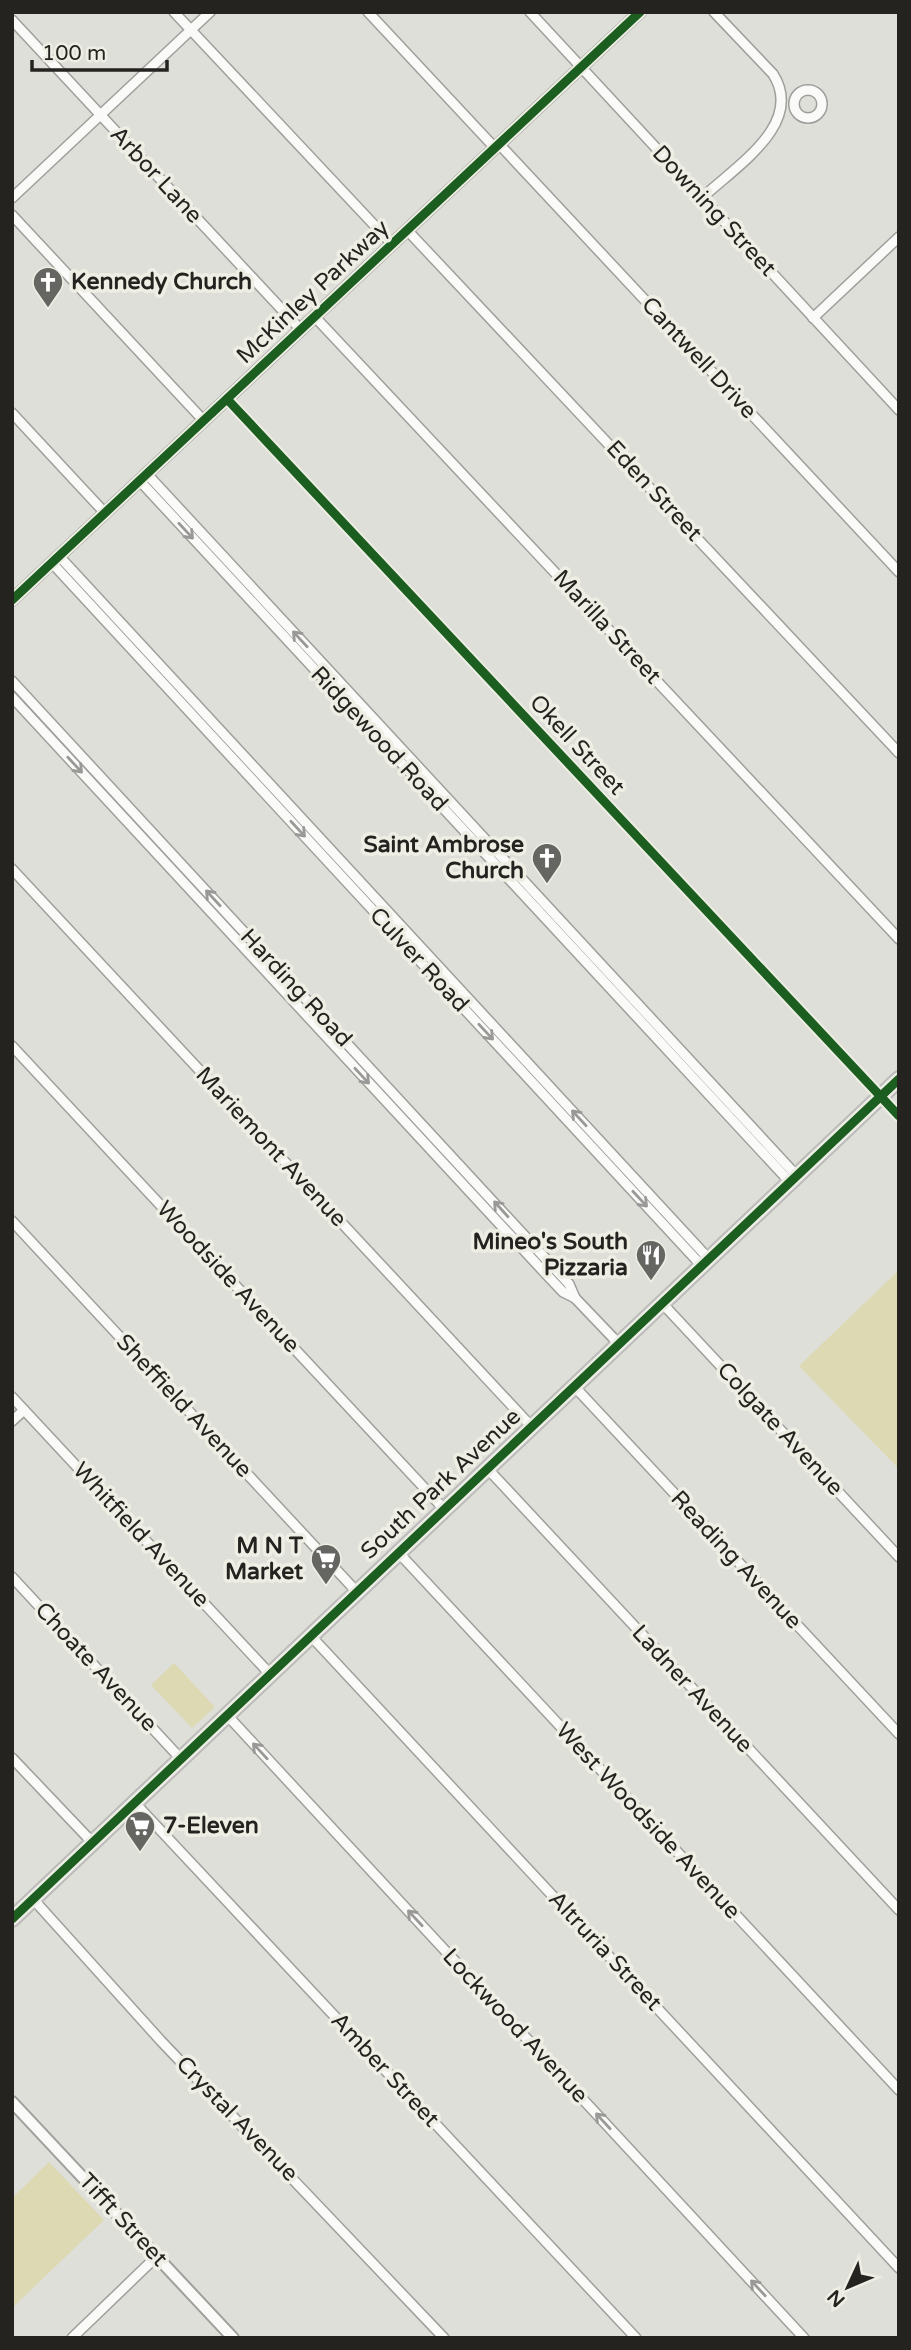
<svg xmlns="http://www.w3.org/2000/svg" width="911" height="2350" font-family="'Varela Round',sans-serif">
  <rect width="100%" height="100%" fill="#dfdfda"/>
  <g fill="#ddd9b3">
    <polygon points="899,1270 899,1469 799,1366"/>
    <polygon points="174,1663 215,1707 192,1728 151,1685"/>
    <polygon points="49,2162 104,2220 12,2308 12,2198"/>
  </g>
  <g fill="none" stroke-linecap="round" stroke-linejoin="round">
    <g stroke="#9f9f9b" stroke-width="12">
      <g id="minor">
        <polyline points="174,12 392,244"/>
        <polyline points="368,12 495,148"/>
        <polyline points="530,12 899,410"/>
        <polyline points="12,20 301,330"/>
        <circle cx="808" cy="104" r="14"/>
        <polyline points="499,144 899,572"/>
        <polyline points="12,198 210,12"/>
        <path d="M 702,198 C 736,166 805,124 773,74 L 714,12"/>
        <polyline points="12,215 204,421"/>
        <polyline points="407,230 899,753"/>
        <polyline points="315,317 899,939"/>
        <polyline points="813,318 899,237"/>
        <polyline points="227,399 899,1116"/>
        <polyline points="12,413 105,513"/>
        <polyline points="147,474 796,1175"/>
        <polyline points="140,481 789,1181"/>
        <polyline points="59,556 708,1258"/>
        <polyline points="52,563 701,1265"/>
        <polyline points="12,681 569,1284 575,1298"/>
        <polyline points="12,697 546,1274 563,1292 575,1298 618,1343"/>
        <polyline points="12,869 530,1425"/>
        <polyline points="12,1046 443,1508"/>
        <polyline points="12,1221 356,1591"/>
        <polyline points="661,1302 899,1557"/>
        <polyline points="573,1385 899,1734"/>
        <polyline points="12,1397 269,1673"/>
        <polyline points="12,1421 24,1410"/>
        <polyline points="486,1467 899,1910"/>
        <polyline points="397,1551 899,2090"/>
        <polyline points="12,1577 180,1758"/>
        <polyline points="310,1635 899,2268"/>
        <polyline points="226,1714 804,2338"/>
        <polyline points="12,1758 92,1842"/>
        <polyline points="134,1802 636,2338"/>
        <polyline points="33,1899 161,2041 444,2338"/>
        <polyline points="72,2338 157,2256"/>
      </g>
    </g>
    <g stroke="#9f9f9b" stroke-width="14">
      <g id="tertiary">
        <polyline points="12,600 640,12"/>
        <polyline points="12,2102 233,2338"/>
      </g>
    </g>
    <g stroke="#bcbbb8" stroke-width="18">
      <polyline id="primary" points="12,1919 899,1079"/>
    </g>
    <use href="#minor" stroke="#fafaf9" stroke-width="9"/>
    <use href="#tertiary" stroke="#fafaf9" stroke-width="10"/>
    <use href="#primary" stroke="#e5e8ee" stroke-width="14"/>
    <g stroke="#efeee4" stroke-width="13">
      <g id="cycleway">
        <polyline points="227,399 899,1116"/>
        <polyline points="12,600 640,12"/>
        <polyline points="12,1919 899,1079"/>
      </g>
    </g>
    <use href="#cycleway" stroke="#1b5e20" stroke-width="9"/>
  </g>
  <defs><path id="oneway-shaft" d="M-6 0H5M1.5-3L5.5 0L1.5 3" fill="none" stroke-width="1.6" stroke-linecap="round" stroke-linejoin="round" transform="scale(1.75)"/></defs>
  <g stroke="#9a9997">
    <use href="#oneway-shaft" transform="translate(186 531) rotate(47)"/>
    <use href="#oneway-shaft" transform="translate(300 639) rotate(-133)"/>
    <use href="#oneway-shaft" transform="translate(75 765) rotate(47)"/>
    <use href="#oneway-shaft" transform="translate(298 829) rotate(47)"/>
    <use href="#oneway-shaft" transform="translate(213 898) rotate(-133)"/>
    <use href="#oneway-shaft" transform="translate(486 1032) rotate(47)"/>
    <use href="#oneway-shaft" transform="translate(362 1076) rotate(47)"/>
    <use href="#oneway-shaft" transform="translate(579 1118) rotate(-133)"/>
    <use href="#oneway-shaft" transform="translate(640 1199) rotate(47)"/>
    <use href="#oneway-shaft" transform="translate(501 1209) rotate(-132)"/>
    <use href="#oneway-shaft" transform="translate(260 1751) rotate(-133)"/>
    <use href="#oneway-shaft" transform="translate(415 1918) rotate(-133)"/>
    <use href="#oneway-shaft" transform="translate(603 2121) rotate(-133)"/>
    <use href="#oneway-shaft" transform="translate(758 2288) rotate(-133)"/>
  </g>
  <defs>
    <g id="church-pin" transform="scale(1.575)"><path d="M0 17L-7.5 6A9.5 9.5 0 1 1 7.5 6Z" fill="#656561" stroke="#efeee4"/><path d="M-1.2-6h2.4v3.5h3.3v2.4h-3.3V6h-2.4V-.1h-3.3v-2.4h3.3Z" fill="#fff"/></g>
    <g id="restaurant-pin" transform="scale(1.575)"><path d="M0 17L-7.5 6A9.5 9.5 0 1 1 7.5 6Z" fill="#656561" stroke="#efeee4"/><path d="M-5-6h1v4h1v-4h1v4h1v-4h1v5L-1.5 .5V6h-2V.5L-5-1ZM5-6V6H3V1.5H1.5Q1.5-4 5-6Z" fill="#fff"/></g>
    <g id="supermarket-pin" transform="scale(1.575)"><path d="M0 17L-7.5 6A9.5 9.5 0 1 1 7.5 6Z" fill="#656561" stroke="#efeee4"/><path d="M-6-5.5h2.5l.6 2H6L4.5 2H-2.5L-4.4-4H-6ZM-1.5 3.2a1.3 1.3 0 1 0 .1 0ZM3 3.2a1.3 1.3 0 1 0 .1 0Z" fill="#fff"/></g>
  </defs>
  <g fill-rule="evenodd">
    <use href="#church-pin" x="48" y="282"/>
    <use href="#church-pin" x="547" y="858"/>
    <use href="#restaurant-pin" x="651" y="1255"/>
    <use href="#supermarket-pin" x="326" y="1559"/>
    <use href="#supermarket-pin" x="140" y="1826"/>
  </g>
  <g text-anchor="middle" dominant-baseline="central" stroke-width="7" stroke-linejoin="round" paint-order="stroke">
    <g font-size="23" fill="#242320" stroke="#efeee4">
      <text transform="translate(156 175) rotate(47)">Arbor Lane</text>
      <text transform="translate(714 211) rotate(47)">Downing Street</text>
      <text transform="translate(313 292) rotate(-43)">McKinley Parkway</text>
      <text transform="translate(699 358) rotate(47)">Cantwell Drive</text>
      <text transform="translate(654 491) rotate(47)">Eden Street</text>
      <text transform="translate(607 627) rotate(47)">Marilla Street</text>
      <text transform="translate(379 739) rotate(47)">Ridgewood Road</text>
      <text transform="translate(577 745) rotate(47)">Okell Street</text>
      <text transform="translate(419 960) rotate(47)">Culver Road</text>
      <text transform="translate(296 988) rotate(47)">Harding Road</text>
      <text transform="translate(271 1147) rotate(47)">Mariemont Avenue</text>
      <text transform="translate(228 1277) rotate(47)">Woodside Avenue</text>
      <text transform="translate(184 1406) rotate(47)">Sheffield Avenue</text>
      <text transform="translate(780 1429) rotate(47)">Colgate Avenue</text>
      <text transform="translate(441 1484) rotate(-43)">South Park Avenue</text>
      <text transform="translate(141 1535) rotate(47)">Whitfield Avenue</text>
      <text transform="translate(736 1560) rotate(47)">Reading Avenue</text>
      <text transform="translate(96 1667) rotate(47)">Choate Avenue</text>
      <text transform="translate(692 1689) rotate(47)">Ladner Avenue</text>
      <text transform="translate(648 1821) rotate(47)">West Woodside Avenue</text>
      <text transform="translate(605 1951) rotate(47)">Altruria Street</text>
      <text transform="translate(515 2026) rotate(47)">Lockwood Avenue</text>
      <text transform="translate(385 2070) rotate(47)">Amber Street</text>
      <text transform="translate(237 2119) rotate(46)">Crystal Avenue</text>
      <text transform="translate(123 2220) rotate(47)">Tifft Street</text>
    </g>
    <g font-size="23" font-weight="bold" fill="#242320" stroke="#efeee4" text-anchor="end">
      <text x="71" y="282" text-anchor="start">Kennedy Church</text>
      <text x="524" y="845">Saint Ambrose<tspan x="524" dy="26">Church</tspan></text>
      <text x="628" y="1242">Mineo's South<tspan x="628" dy="26">Pizzaria</tspan></text>
      <text x="303" y="1546">M N T<tspan x="303" dy="26">Market</tspan></text>
      <text x="163" y="1826" text-anchor="start">7-Eleven</text>
    </g>
  </g>
  <rect width="911" height="2350" fill="none" stroke="#242320" stroke-width="28"/>
  <g transform="translate(848 2287) rotate(226)" stroke="#efeee4" stroke-width="5" paint-order="stroke">
  <path d="M0-5L12 26L0 18L-12 26Z" fill="#242320"/>
  <text y="-10" font-size="19" font-weight="bold" text-anchor="middle" fill="#242320">N</text>
  </g>
  <path d="M32 60v10h135v-10" fill="none" stroke="#242320" stroke-width="3.5"/>
  <text x="42" y="60" font-size="21" fill="#242320" stroke="#efeee4" stroke-width="5" paint-order="stroke">100 m</text>
</svg>
